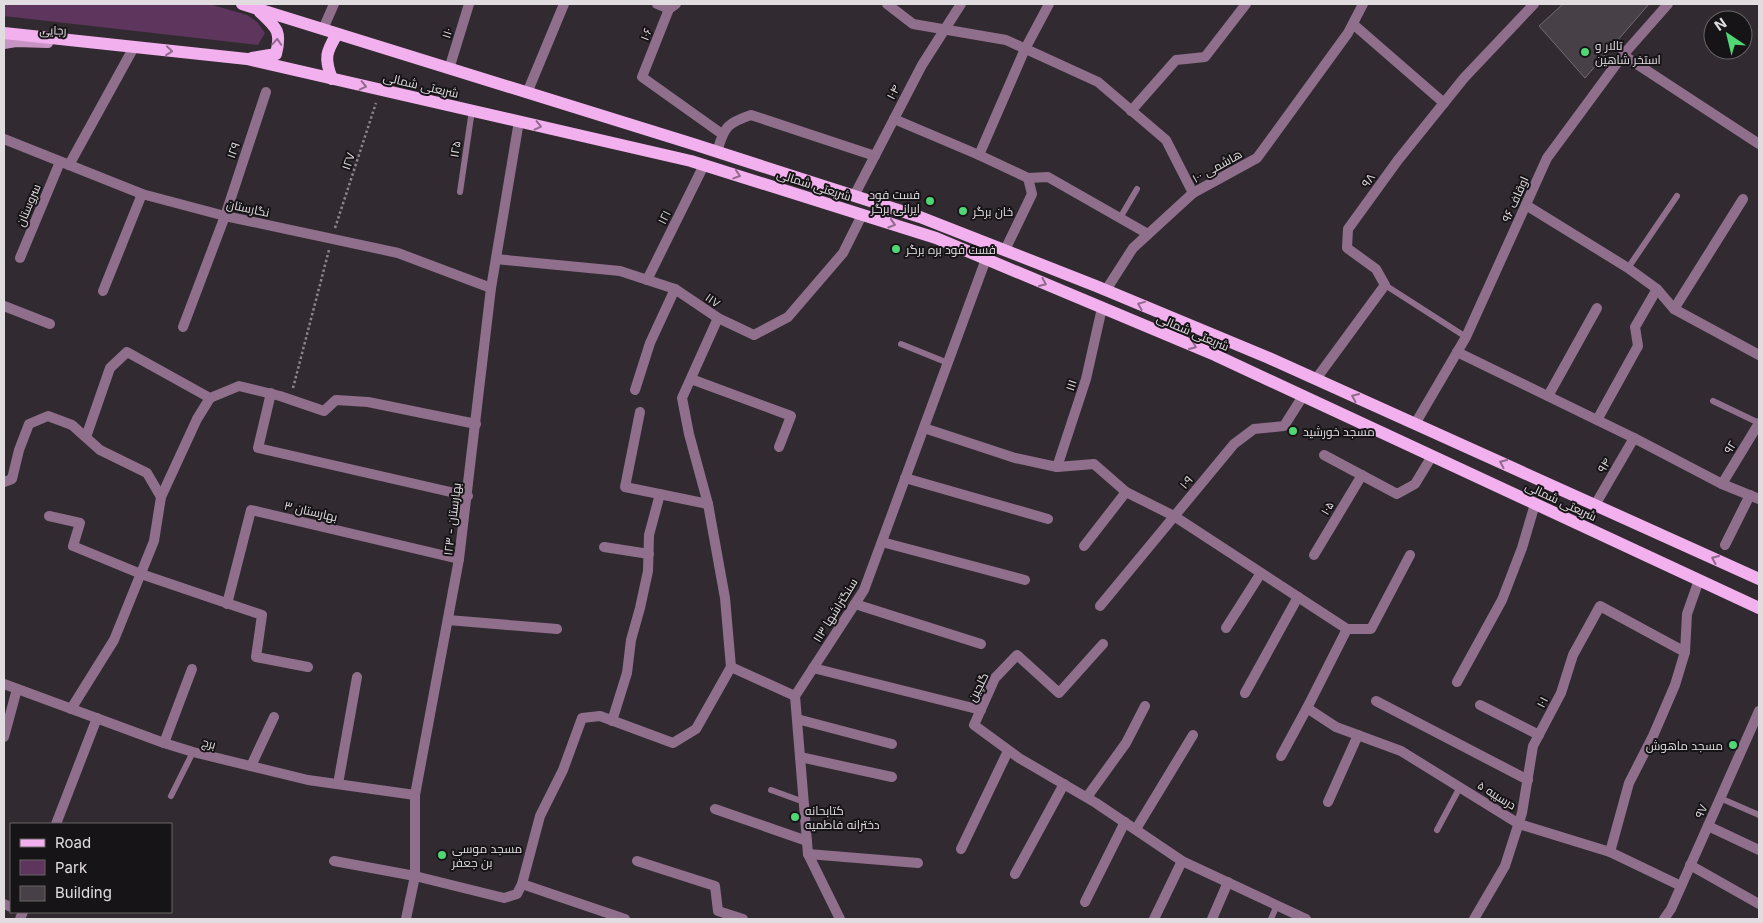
<svg xmlns="http://www.w3.org/2000/svg" width="1763" height="923" font-family="Inter,Cairo,sans-serif">
  <rect width="100%" height="100%" fill="#312b31"/>
  <polygon fill="#5e355c" points="4,4 209,4 247,15 257,22 265,33 258,45 4,16"/>
  <polygon fill="#474147" stroke="#716a71" points="1563,4 1649,4 1585,78 1539,26"/>
  <g fill="none" stroke-linecap="round" stroke-linejoin="round">
    <g stroke="#8a858a" stroke-width="2.5" stroke-dasharray="2.5 2.5" stroke-linecap="butt">
      <polyline points="335,228 376,103"/>
      <polyline points="293,388 329,250"/>
    </g>
    <g stroke="#906f8d" stroke-width="6">
      <polyline points="460,192 472,110"/>
      <polyline points="1120,218 1137,189"/>
      <polyline points="1628,268 1677,196"/>
      <polyline points="1385,285 1466,337"/>
      <polyline points="901,344 948,363"/>
      <polyline points="1713,401 1759,423"/>
      <polyline points="771,790 804,802"/>
      <polyline points="171,796 193,752"/>
      <polyline points="1720,798 1759,815"/>
      <polyline points="1437,830 1460,787"/>
      <polyline points="1271,919 1277,905"/>
    </g>
    <g stroke="#906f8d" stroke-width="10">
      <polyline points="657,4 669,9"/>
      <polyline points="676,4 669,9 642,77 722,134"/>
      <polyline points="887,4 913,24 1006,40 1098,82 1166,140 1193,193"/>
      <polyline points="1353,24 1444,103"/>
      <polyline points="323,29 334,4"/>
      <polyline points="1623,55 1759,144"/>
      <polyline points="449,69 469,4"/>
      <polyline points="1131,111 1176,60 1205,57 1246,4"/>
      <polyline points="894,119 979,155 1028,178 1048,177 1148,234"/>
      <polyline points="4,139 142,194 225,216 398,253 491,288"/>
      <path d="M 717,152 C 724,127 727,123 751,115 L 875,156"/>
      <polyline points="979,155 1025,49 1049,4"/>
      <polyline points="69,165 134,47"/>
      <polyline points="854,196 922,65 961,4"/>
      <polyline points="1526,205 1628,268 1657,289 1674,309 1759,355"/>
      <polyline points="1005,250 1032,194 1028,178"/>
      <polyline points="20,258 60,162"/>
      <polyline points="496,259 620,271 675,289 718,318 754,335 788,317 843,253 862,215"/>
      <polyline points="647,280 704,165"/>
      <polyline points="103,291 142,194"/>
      <polyline points="4,306 50,324"/>
      <polyline points="1674,309 1743,199"/>
      <polyline points="183,327 225,216 266,92"/>
      <polyline points="1457,352 1634,438 1722,484 1759,499"/>
      <polyline points="691,379 791,416 779,447"/>
      <polyline points="1316,379 1385,285 1376,269 1347,248 1348,229 1398,160 1464,78 1534,4"/>
      <polyline points="635,390 650,343 675,289"/>
      <polyline points="271,393 258,448 468,496"/>
      <polyline points="1548,396 1597,308"/>
      <polyline points="640,412 625,487 708,504"/>
      <polyline points="1597,420 1638,346 1635,327 1657,289"/>
      <polyline points="1415,424 1466,337 1547,158 1623,55 1668,4"/>
      <polyline points="924,428 1015,458 1057,467 1094,464 1126,492 1174,516 1347,629 1371,629 1410,555"/>
      <polyline points="86,437 110,368 127,352 210,398"/>
      <polyline points="1324,455 1397,494 1415,484 1432,456"/>
      <polyline points="1057,467 1086,379 1102,308"/>
      <polyline points="905,478 1048,519"/>
      <polyline points="4,482 12,479 19,450 29,424 48,416 72,425 100,450 147,473 161,497 154,541 114,640 71,709"/>
      <polyline points="1722,484 1759,423"/>
      <polyline points="161,497 197,419 210,398 239,386 280,396 324,411 336,400 368,402 476,424"/>
      <polyline points="1595,505 1634,438"/>
      <polyline points="49,516 80,523 73,546 141,574 262,615 256,657 308,667"/>
      <polyline points="882,542 1025,580"/>
      <polyline points="1725,545 1750,495"/>
      <polyline points="1084,546 1126,492"/>
      <polyline points="604,547 649,554"/>
      <polyline points="1314,555 1362,475"/>
      <polyline points="227,604 251,510 459,559"/>
      <polyline points="855,604 981,644"/>
      <polyline points="1100,606 1234,444 1254,429 1284,426 1303,396"/>
      <polyline points="448,620 557,629"/>
      <polyline points="1226,628 1261,573"/>
      <polyline points="1103,644 1059,693 1017,655 995,678 974,725 1019,758 1096,803 1182,861 1306,919"/>
      <polyline points="731,667 795,696"/>
      <polyline points="813,668 981,710"/>
      <polyline points="1457,682 1502,600 1522,548 1535,504"/>
      <polyline points="4,684 164,743 193,752 308,780 415,795"/>
      <polyline points="1245,693 1298,597"/>
      <polyline points="1376,701 1528,780"/>
      <polyline points="1480,705 1539,735"/>
      <polyline points="1307,708 1336,727 1401,751 1519,824 1610,852 1681,886"/>
      <polyline points="797,719 892,744"/>
      <polyline points="612,721 627,673 631,640 640,608 648,571 649,535 660,494"/>
      <polyline points="4,737 17,689"/>
      <polyline points="164,743 192,669"/>
      <polyline points="1281,756 1307,708 1347,629"/>
      <polyline points="800,757 892,777"/>
      <polyline points="251,766 274,717"/>
      <polyline points="338,784 357,677"/>
      <polyline points="1087,797 1126,743 1145,706"/>
      <polyline points="1328,802 1358,735"/>
      <polyline points="715,809 807,841"/>
      <polyline points="56,824 97,718"/>
      <polyline points="1708,826 1759,850"/>
      <polyline points="1136,829 1193,735"/>
      <polyline points="961,849 1008,751"/>
      <polyline points="1610,852 1629,783 1653,736 1675,685 1685,652 1687,614 1699,580"/>
      <polyline points="808,854 918,863"/>
      <polyline points="334,861 415,876 504,898 517,894 522,884 540,816 563,770 582,718 600,716 673,743 696,729 731,667 725,598 708,504 689,434 682,398 718,318"/>
      <polyline points="637,861 715,886 718,911 743,919"/>
      <polyline points="1690,865 1759,904"/>
      <polyline points="1015,874 1064,784"/>
      <polyline points="522,884 625,919"/>
      <polyline points="1085,902 1125,822"/>
      <polyline points="4,904 11,907"/>
      <polyline points="20,919 23,912"/>
      <polyline points="1154,919 1182,861"/>
      <polyline points="1212,919 1228,882"/>
      <polyline points="1474,919 1505,866 1522,813 1533,746 1561,693 1573,655 1600,606 1685,652"/>
    </g>
    <g stroke="#906f8d" stroke-width="10">
      <polyline points="527,93 564,4"/>
      <polyline points="1106,290 1133,248 1193,193 1257,158 1348,33 1363,4"/>
      <polyline points="406,919 415,876 415,795 459,559 491,288 519,121"/>
      <polyline points="840,919 808,854 795,696 864,590 986,259"/>
      <polyline points="1664,919 1671,909 1759,711"/>
    </g>
    <polyline stroke="#c894c3" stroke-width="10" points="4,44 16,42 48,43"/>
    <g stroke="#f3b0ee" stroke-width="12">
      <polyline points="242,4 693,144 920,217 1096,286 1269,358 1759,579"/>
      <polyline points="4,33 247,59 691,161 936,238 1215,355 1759,608"/>
      <path d="M 252,58 L 276,54 C 282,31 276,27 260,12"/>
      <path d="M 332,79 C 324,58 326,52 337,34"/>
    </g>
  </g>
  <defs><path id="oneway-chevron" d="M-2-3.5L2.5 0L-2 3.5" fill="none" stroke-width="1.6" stroke-linecap="round" stroke-linejoin="round" transform="scale(1.25)"/></defs>
  <g stroke="#906a8d">
    <use href="#oneway-chevron" transform="translate(277 42) rotate(-86)"/>
    <use href="#oneway-chevron" transform="translate(169 51) rotate(6)"/>
    <use href="#oneway-chevron" transform="translate(363 86) rotate(13)"/>
    <use href="#oneway-chevron" transform="translate(538 126) rotate(13)"/>
    <use href="#oneway-chevron" transform="translate(737 175) rotate(18)"/>
    <use href="#oneway-chevron" transform="translate(892 224) rotate(17)"/>
    <use href="#oneway-chevron" transform="translate(1043 283) rotate(23)"/>
    <use href="#oneway-chevron" transform="translate(1141 305) rotate(-158)"/>
    <use href="#oneway-chevron" transform="translate(1193 346) rotate(23)"/>
    <use href="#oneway-chevron" transform="translate(1355 397) rotate(-156)"/>
    <use href="#oneway-chevron" transform="translate(1503 463) rotate(-156)"/>
    <use href="#oneway-chevron" transform="translate(1715 559) rotate(-156)"/>
  </g>
  <g fill="#50d674" stroke="#171417" stroke-width="2">
    <circle cx="1585" cy="52" r="5"/>
    <circle cx="930" cy="201" r="5"/>
    <circle cx="963" cy="211" r="5"/>
    <circle cx="896" cy="249" r="5"/>
    <circle cx="1293" cy="431" r="5"/>
    <circle cx="1733" cy="745" r="5"/>
    <circle cx="795" cy="817" r="5"/>
    <circle cx="442" cy="855" r="5"/>
  </g>
  <g text-anchor="middle" dominant-baseline="central" stroke-width="4" stroke-linejoin="round" paint-order="stroke">
    <g font-size="12" fill="#e1dce0" stroke="#171417">
      <text transform="translate(53 30) rotate(1)">رجایی</text>
      <text transform="translate(447 33) rotate(-73)">۱۱۰</text>
      <text transform="translate(646 34) rotate(-68)">۱۰۶</text>
      <text transform="translate(421 85) rotate(13)">شریعتی شمالی</text>
      <text transform="translate(893 92) rotate(-63)">۱۰۴</text>
      <text transform="translate(455 149) rotate(-81)">۱۲۵</text>
      <text transform="translate(233 150) rotate(-71)">۱۲۹</text>
      <text transform="translate(348 161) rotate(-72)">۱۲۷</text>
      <text transform="translate(1217 166) rotate(-29)">هاشمی ۱۰۰</text>
      <text transform="translate(1368 180) rotate(-54)">۹۸</text>
      <text transform="translate(814 185) rotate(18)">شریعتی شمالی</text>
      <text transform="translate(1515 199) rotate(-66)">اوقاف ۹۶</text>
      <text transform="translate(28 205) rotate(-67)">سروستان</text>
      <text transform="translate(248 208) rotate(12)">نگارستان</text>
      <text transform="translate(664 217) rotate(-64)">۱۲۱</text>
      <text transform="translate(713 300) rotate(35)">۱۱۷</text>
      <text transform="translate(1193 332) rotate(23)">شریعتی شمالی</text>
      <text transform="translate(1071 385) rotate(-72)">۱۱۱</text>
      <text transform="translate(1730 447) rotate(-58)">۹۲</text>
      <text transform="translate(1604 465) rotate(-60)">۹۴</text>
      <text transform="translate(1186 482) rotate(-50)">۱۰۹</text>
      <text transform="translate(1561 501) rotate(25)">شریعتی شمالی</text>
      <text transform="translate(1327 508) rotate(-59)">۱۰۵</text>
      <text transform="translate(311 511) rotate(13)">بهارستان ۳</text>
      <text transform="translate(452 519) rotate(-83)">بهارستان - ۱۲۳</text>
      <text transform="translate(835 610) rotate(-58)">سنگتراشها ۱۱۳</text>
      <text transform="translate(978 687) rotate(-63)">گلچین</text>
      <text transform="translate(1542 702) rotate(-63)">۱۰۱</text>
      <text transform="translate(209 743) rotate(14)">برج</text>
      <text transform="translate(1497 795) rotate(32)">درسیبه ۵</text>
      <text transform="translate(1701 811) rotate(-66)">۹۷</text>
    </g>
    <g font-size="12" fill="#e1dce0" stroke="#171417" text-anchor="start">
      <text x="1595" y="45">تالار و<tspan x="1595" dy="14">استخر شاهین</tspan></text>
      <text x="920" y="194" text-anchor="end">فست فود<tspan x="920" dy="14">ایرانی برگر</tspan></text>
      <text x="973" y="211">خان برگر</text>
      <text x="906" y="249">فست فود بره برگر</text>
      <text x="1303" y="431">مسجد خورشید</text>
      <text x="1723" y="745" text-anchor="end">مسجد ماهوش</text>
      <text x="805" y="810">کتابحانه<tspan x="805" dy="14">دخترانه فاطمیه</tspan></text>
      <text x="452" y="848">مسجد موسی<tspan x="452" dy="14">بن جعفر</tspan></text>
    </g>
  </g>
  <rect width="1763" height="923" fill="none" stroke="#e1dce0" stroke-width="10"/>
  <rect x="10" y="823" width="162" height="90" fill="#171417" stroke="#686467"/>
  <rect x="20" y="839" width="25" height="8" fill="#f3b0ee" stroke="#686467"/>
  <text x="55" y="848" font-size="15" fill="#e1dce0">Road</text>
  <rect x="20" y="860" width="25" height="15" fill="#5e355c" stroke="#686467"/>
  <text x="55" y="873" font-size="15" fill="#e1dce0">Park</text>
  <rect x="20" y="886" width="25" height="15" fill="#474147" stroke="#686467"/>
  <text x="55" y="898" font-size="15" fill="#e1dce0">Building</text>
  <g transform="translate(1728 35) rotate(325)"><circle r="24" fill="#171417" stroke="#686467"/>
  <path d="M0-4L9 19L0 12L-9 19Z" fill="#50d674"/>
  <text y="-8" font-size="14" font-weight="bold" text-anchor="middle" fill="#e1dce0">N</text>
  </g>
</svg>
